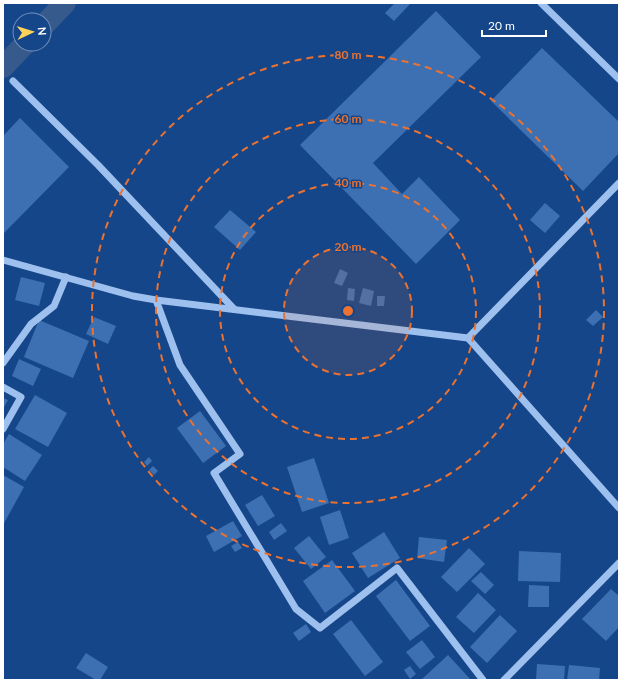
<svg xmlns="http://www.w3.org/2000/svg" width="622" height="683" font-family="Lato,sans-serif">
  <rect width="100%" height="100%" fill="#154689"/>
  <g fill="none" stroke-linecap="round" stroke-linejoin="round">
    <g stroke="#355a8b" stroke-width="22">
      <polyline points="44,25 65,3"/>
      <polyline points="3,67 25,44"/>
    </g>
  </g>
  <g fill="#3d70b2">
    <polygon points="395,3 411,3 394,21 385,13"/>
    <polygon points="436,11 481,57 373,163 402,194 419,177 460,220 416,264 300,145"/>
    <polygon points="542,48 619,122 619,153 583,191 491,101"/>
    <polygon points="20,118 69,167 3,234 3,136"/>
    <polygon points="545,203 560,216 545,233 530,220"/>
    <polygon points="230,210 256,232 240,250 214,227"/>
    <polygon points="340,269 348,273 342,286 334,283"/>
    <polygon points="21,277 45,283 39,306 15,300"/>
    <polygon points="348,288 355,289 354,301 347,300"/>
    <polygon points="363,288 374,291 371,306 359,303"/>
    <polygon points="377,296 385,296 384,306 377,306"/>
    <polygon points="596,310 603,317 593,326 586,320"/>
    <polygon points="94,317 116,326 108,344 86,334"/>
    <polygon points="39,320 89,341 73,378 24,357"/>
    <polygon points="19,359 41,369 33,386 12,376"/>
    <polygon points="35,395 67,413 48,447 15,429"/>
    <polygon points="3,398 8,400 3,409"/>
    <polygon points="200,411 226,446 203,463 177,428"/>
    <polygon points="9,434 42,455 25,481 3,467 3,444"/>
    <polygon points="149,457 152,461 147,466 144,462"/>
    <polygon points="314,458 329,503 302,512 287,467"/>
    <polygon points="153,466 158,471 154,475 149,470"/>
    <polygon points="3,475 24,487 3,525"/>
    <polygon points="262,495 275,516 258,526 245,505"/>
    <polygon points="340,510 349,538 329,545 320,517"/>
    <polygon points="233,521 242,536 214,552 206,536"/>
    <polygon points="281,523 287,531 274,540 269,532"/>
    <polygon points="384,532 400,558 368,578 352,553"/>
    <polygon points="309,536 326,557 311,569 294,548"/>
    <polygon points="419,537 447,540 444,562 417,558"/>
    <polygon points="238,542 242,548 235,552 231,546"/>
    <polygon points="469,548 485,564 457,592 441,577"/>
    <polygon points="519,551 561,553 560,582 518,581"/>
    <polygon points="332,560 355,591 325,613 303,581"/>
    <polygon points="481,572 494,585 485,594 471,581"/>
    <polygon points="396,580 430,626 410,641 376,596"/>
    <polygon points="529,585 549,586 549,607 528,607"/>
    <polygon points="611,589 619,596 619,627 606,641 582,619"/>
    <polygon points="478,593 496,610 474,633 456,617"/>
    <polygon points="500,615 517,631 487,663 470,647"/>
    <polygon points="351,620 383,662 365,676 333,634"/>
    <polygon points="306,624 311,632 299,641 293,633"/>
    <polygon points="422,640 435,657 420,669 406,652"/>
    <polygon points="86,653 108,667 100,680 96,680 76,668"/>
    <polygon points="448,655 471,680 421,680"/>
    <polygon points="537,664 565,666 564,680 536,680"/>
    <polygon points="569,665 600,668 599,680 567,680"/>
    <polygon points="410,666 416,674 410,679 404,670"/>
  </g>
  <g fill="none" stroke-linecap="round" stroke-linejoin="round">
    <g stroke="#9dc0ef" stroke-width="7">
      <polyline points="541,3 619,79"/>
      <polyline points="13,81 98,165 234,309"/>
      <polyline points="619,183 468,338 619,508"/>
      <polyline points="3,260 133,296 156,300 468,338"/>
      <polyline points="156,300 180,365 240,454 214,473 296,609 320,628 397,568 483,680"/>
      <polyline points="3,363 31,324 54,306 66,277"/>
      <polyline points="3,387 21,397 3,429"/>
      <polyline points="504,680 619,563"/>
    </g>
  </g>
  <circle cx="348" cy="311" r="64" fill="#eb7230" fill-opacity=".12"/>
  <g fill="none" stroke="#eb7230" stroke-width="2" stroke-dasharray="7 5">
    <circle cx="348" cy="311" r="64"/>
    <circle cx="348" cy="311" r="128"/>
    <circle cx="348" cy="311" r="192"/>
    <circle cx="348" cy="311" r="256"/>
  </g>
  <circle cx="348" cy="311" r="6" fill="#eb7230" stroke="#154689" stroke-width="2"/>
  <g font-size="12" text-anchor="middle" font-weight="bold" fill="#eb7230" stroke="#154689" stroke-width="3" stroke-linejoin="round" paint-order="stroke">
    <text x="348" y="59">80 m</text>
    <text x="348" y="123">60 m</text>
    <text x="348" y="187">40 m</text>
    <text x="348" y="251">20 m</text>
  </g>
  <rect width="622" height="683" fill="none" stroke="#ffffff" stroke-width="8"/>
  <g transform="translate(32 32) rotate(86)"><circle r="19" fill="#154689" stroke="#7390b8"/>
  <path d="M0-3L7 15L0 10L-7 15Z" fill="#ffd35a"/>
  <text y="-6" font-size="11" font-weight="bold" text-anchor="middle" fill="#ffffff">N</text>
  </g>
  <path d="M482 30v6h64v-6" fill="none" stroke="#ffffff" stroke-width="2"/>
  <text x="488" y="30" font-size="12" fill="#ffffff" stroke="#154689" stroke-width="3" paint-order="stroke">20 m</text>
</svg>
